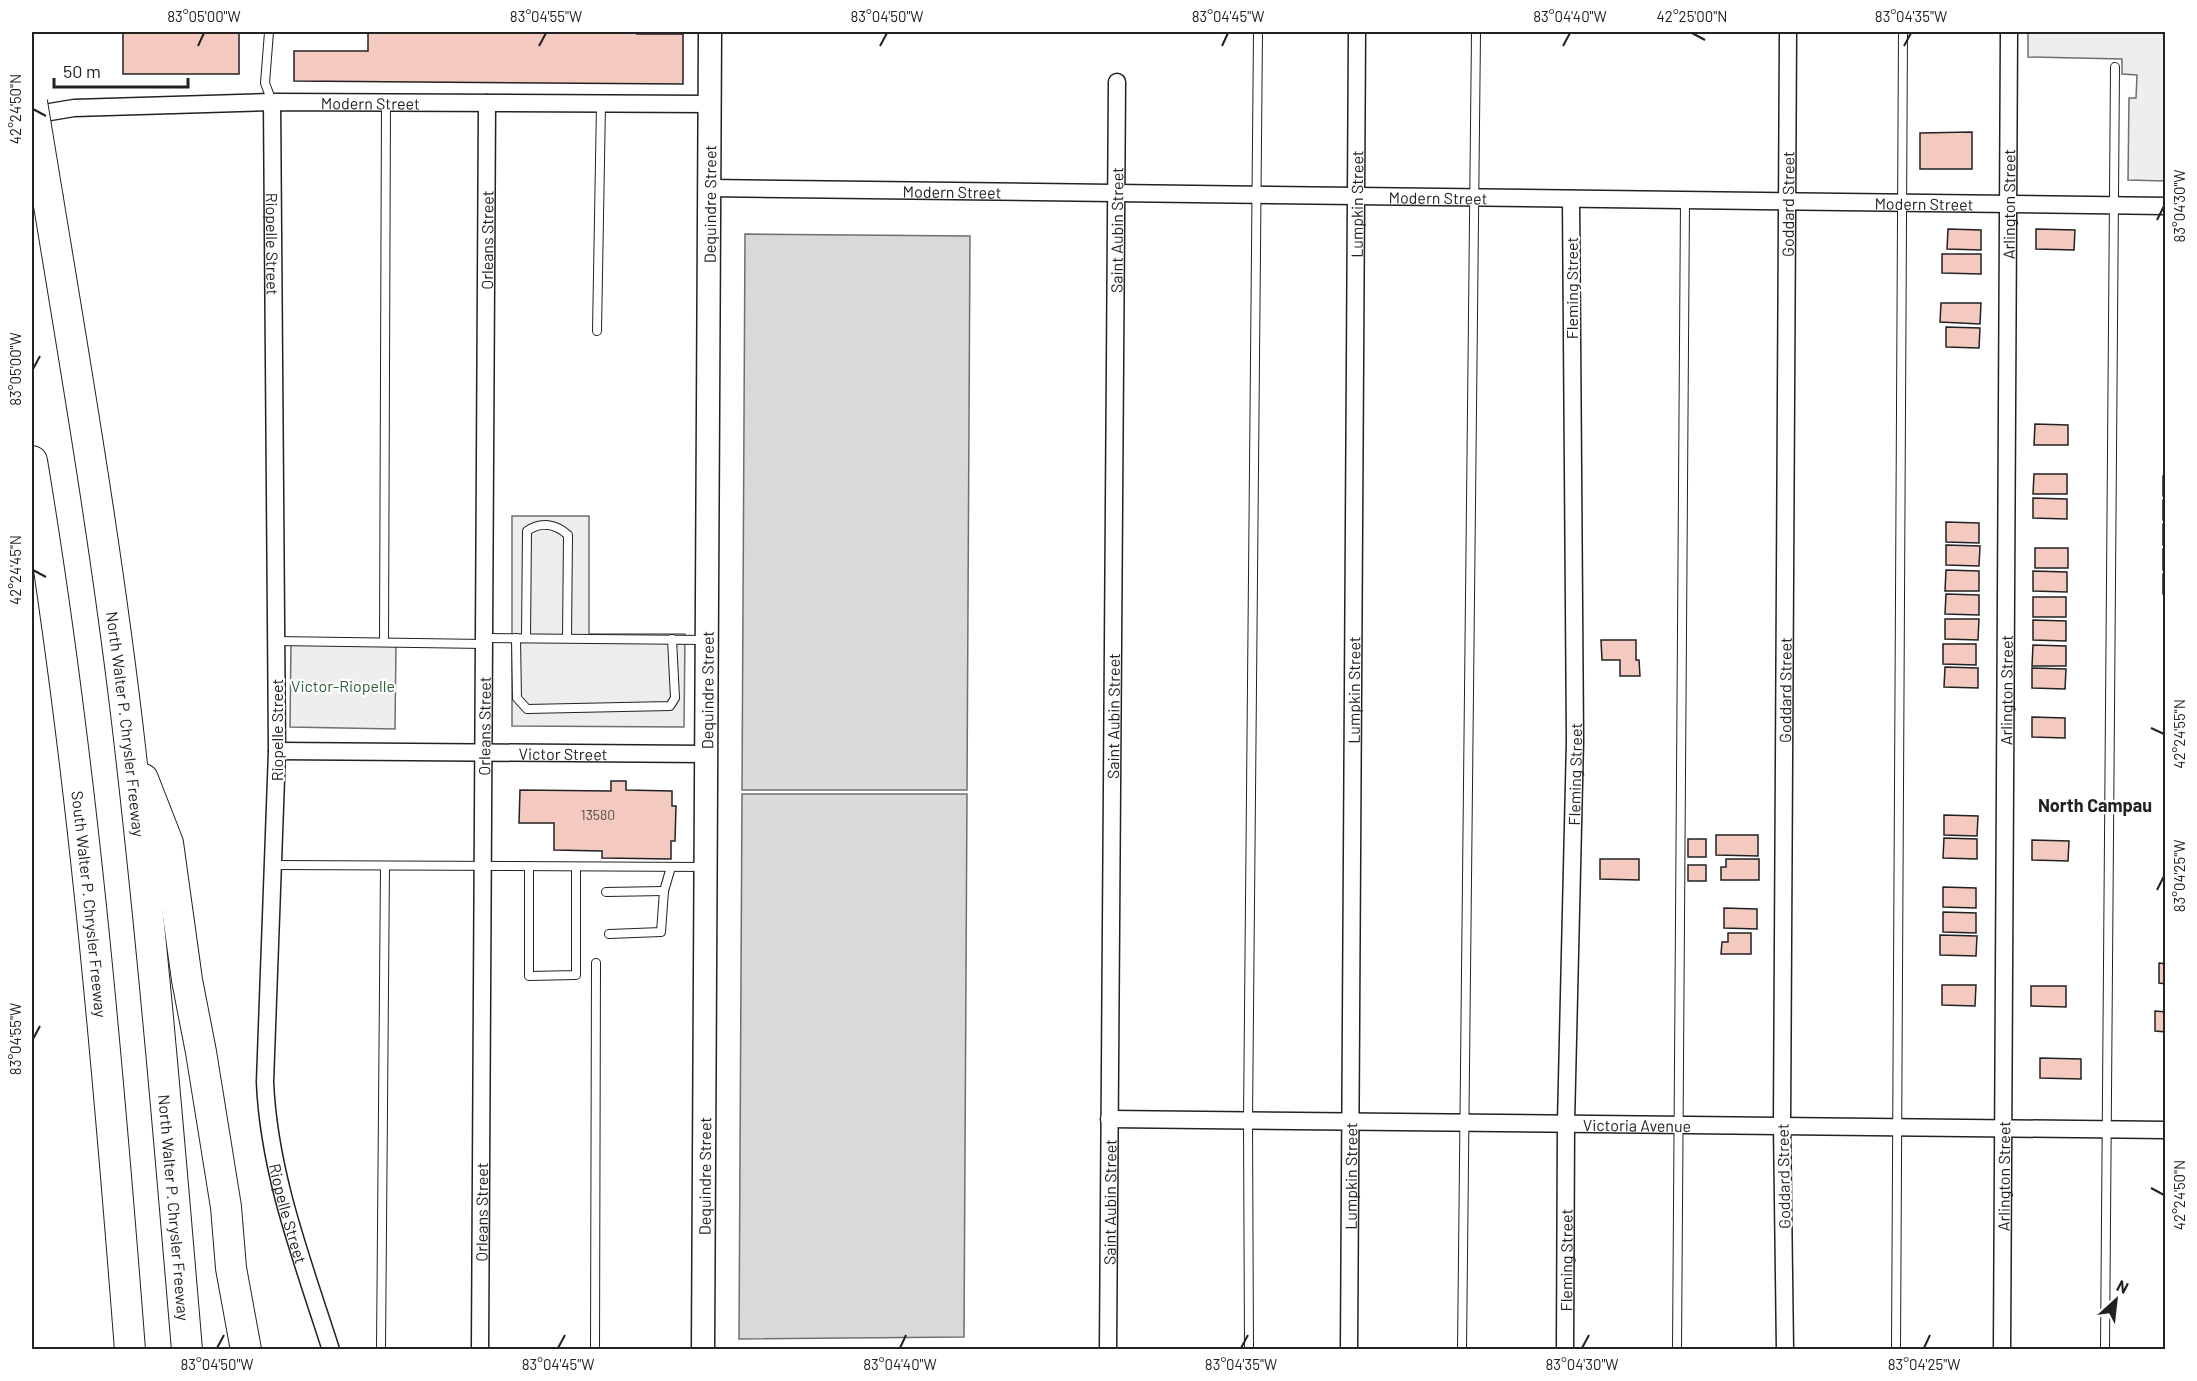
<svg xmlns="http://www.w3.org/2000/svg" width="2197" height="1381" font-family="Barlow,sans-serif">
  <rect width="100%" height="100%" fill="#fff"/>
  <g fill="#eee" stroke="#6f6f6f" stroke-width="1.5">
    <polygon points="2028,32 2165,32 2165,181 2128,180 2129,98 2136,98 2137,75 2122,74 2122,59 2028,57"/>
    <polygon points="291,642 396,643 395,729 290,727"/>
  </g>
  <polygon fill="#ededed" stroke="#6f6f6f" stroke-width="1.5" points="512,516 589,516 589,634 685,634 684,727 512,726"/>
  <g fill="#d9d9d9" stroke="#6f6f6f" stroke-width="1.5">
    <polygon points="745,234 970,236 967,790 742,790"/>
    <polygon points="742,794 967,794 964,1337 739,1339"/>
  </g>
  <g fill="#f3c9c0" stroke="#222" stroke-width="1.5">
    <rect x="123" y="32" width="116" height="42"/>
    <polygon points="368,32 637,32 637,34 683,34 683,84 294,81 294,51 368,51"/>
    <polygon points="1972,132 1972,169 1920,169 1920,133"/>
    <polygon points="1948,229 1981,230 1981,250 1947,249"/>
    <polygon points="2036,229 2075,230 2074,250 2036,249"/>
    <polygon points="1942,254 1981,254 1981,274 1942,273"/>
    <polygon points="1941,303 1981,303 1980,324 1940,322"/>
    <polygon points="1946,327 1980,328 1979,348 1946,347"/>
    <polygon points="2035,424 2068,425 2068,445 2034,445"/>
    <polygon points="2034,474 2067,474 2067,494 2033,494"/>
    <rect x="2163" y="476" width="3" height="20"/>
    <polygon points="2033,498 2067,499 2067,519 2033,518"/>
    <rect x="2163" y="500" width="3" height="20"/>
    <polygon points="1946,522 1979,523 1979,543 1946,542"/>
    <rect x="2163" y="524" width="3" height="21"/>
    <polygon points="1946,545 1980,546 1979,566 1946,565"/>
    <rect x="2035" y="548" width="33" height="20"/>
    <rect x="2163" y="549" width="3" height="21"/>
    <polygon points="1946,570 1979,571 1979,591 1945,591"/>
    <polygon points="2033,571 2067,572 2067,592 2033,591"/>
    <rect x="2163" y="574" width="3" height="20"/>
    <polygon points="1946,594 1979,595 1979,615 1945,614"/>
    <rect x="2033" y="597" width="33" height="20"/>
    <polygon points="1945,619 1979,619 1978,640 1945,639"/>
    <polygon points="2033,620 2066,621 2066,641 2033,640"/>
    <polygon points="1601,640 1636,640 1636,660 1639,660 1640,676 1620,676 1620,660 1602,660"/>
    <polygon points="1943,644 1976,644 1976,665 1943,664"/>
    <polygon points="2033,645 2066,646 2066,666 2032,666"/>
    <polygon points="1945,667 1978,668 1978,688 1944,687"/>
    <polygon points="2032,668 2066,669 2065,689 2032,688"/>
    <polygon points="2032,717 2065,718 2065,738 2032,737"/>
    <polygon points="611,781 626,781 626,790 672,791 672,806 676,806 675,841 671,841 671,859 602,858 602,851 554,850 554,823 519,823 520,790 611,791"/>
    <polygon points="1944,815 1978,816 1977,836 1944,835"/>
    <polygon points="1716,835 1758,835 1758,856 1716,855"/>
    <polygon points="1944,838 1977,839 1977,859 1943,858"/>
    <rect x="1688" y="839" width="18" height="18"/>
    <polygon points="2032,840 2069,841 2068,861 2032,860"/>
    <polygon points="1600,859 1639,859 1639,880 1600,879"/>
    <polygon points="1726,859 1759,859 1759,880 1721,880 1721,867 1726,867"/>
    <rect x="1688" y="865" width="18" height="16"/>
    <polygon points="1943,887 1976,888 1976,908 1943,907"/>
    <polygon points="1724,908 1757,909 1757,929 1724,928"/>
    <polygon points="1943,912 1976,913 1976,933 1943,932"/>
    <polygon points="1728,933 1751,933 1751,954 1721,954 1722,942 1728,942"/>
    <polygon points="1940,935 1977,936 1976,956 1940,955"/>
    <polygon points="2159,963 2166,964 2166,984 2159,983"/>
    <polygon points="1942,985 1976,985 1975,1006 1942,1005"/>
    <polygon points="2031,986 2066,986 2066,1007 2031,1006"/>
    <polygon points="2155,1011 2166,1012 2166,1032 2155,1031"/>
    <polygon points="2040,1058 2081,1059 2081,1079 2040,1078"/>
  </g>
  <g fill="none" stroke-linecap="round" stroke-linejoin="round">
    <g stroke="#222" stroke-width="10">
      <g id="lane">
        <polyline points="269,32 265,83 272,102"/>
        <polyline points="597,331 601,104"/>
        <polyline points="485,638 706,640"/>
        <polyline points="516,638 517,698 527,709 670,706 675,698 672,639"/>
        <path d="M 526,638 L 527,531 C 541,521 556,524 568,535 L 567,638"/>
        <polyline points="276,641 485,644"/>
        <polyline points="384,642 386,102"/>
        <polyline points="273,865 705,867"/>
        <polyline points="529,866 529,976 576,975 576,867"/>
        <polyline points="606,892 664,891"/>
        <polyline points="609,934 661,932 664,891 671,867"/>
        <polyline points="381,1350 385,866"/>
        <polyline points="595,1350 596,963"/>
        <polyline points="1249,1350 1248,1120 1258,32"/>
        <polyline points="1462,1350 1476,32"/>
        <polyline points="1677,1350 1685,200"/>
        <polyline points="1896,1350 1903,32"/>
        <polyline points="2105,1350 2115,67"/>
      </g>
    </g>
    <g stroke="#222" stroke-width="19">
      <g id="street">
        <path id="s1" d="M 272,102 L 277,751 L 265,1082 C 269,1175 303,1262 331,1350"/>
        <path id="s2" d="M 32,115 L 74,108 L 272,102 L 710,104"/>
        <path id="s3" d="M 709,188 L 2166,206"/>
        <path id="s4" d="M 277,751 L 706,754"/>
        <path id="s5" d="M 1109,1119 L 2166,1130"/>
        <path id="s6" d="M 480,1350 L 487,103"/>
        <path id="s7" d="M 1108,1350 L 1117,82"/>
        <path id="s8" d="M 1349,1350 L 1357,32"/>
        <path id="s9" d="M 1565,1350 L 1566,1123 L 1575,741 L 1571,199"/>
        <path id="s10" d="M 1785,1350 L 1782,1125 L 1788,32"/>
        <path id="s11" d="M 2002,1350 L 2009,32"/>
      </g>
    </g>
    <g stroke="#222" stroke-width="25">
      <g id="secondary">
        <path id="s12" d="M 703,1350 L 710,32"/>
      </g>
    </g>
    <g stroke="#222" stroke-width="32">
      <g id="highway">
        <path id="s13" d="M 48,199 C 78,381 109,563 130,747 C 153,947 170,1148 187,1350"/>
        <path id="s14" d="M 32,461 C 81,755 107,1053 130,1350"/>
        <polyline points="143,779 168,843 187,980 201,1052 226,1207 231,1268 246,1350"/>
      </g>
    </g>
    <use href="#lane" stroke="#fff" stroke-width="8"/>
    <use href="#street" stroke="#fff" stroke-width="16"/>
    <use href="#secondary" stroke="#fff" stroke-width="22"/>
    <use href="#highway" stroke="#fff" stroke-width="30"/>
    <g stroke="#222" stroke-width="32" stroke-linecap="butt">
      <polyline id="highway-bridge" points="32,102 48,199"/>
    </g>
    <use href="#highway-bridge" stroke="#fff" stroke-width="30"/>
  </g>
  <path fill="none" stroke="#222" stroke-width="2" d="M 1692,33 L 1705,40M 198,46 L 204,33M 539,46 L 546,33M 880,46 L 887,33M 1222,46 L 1228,33M 1563,46 L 1570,33M 1904,46 L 1911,33M 33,109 L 46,116M 2157,220 L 2164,206M 33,369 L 40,356M 33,570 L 46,577M 2151,728 L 2164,734M 2157,890 L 2164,876M 33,1039 L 40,1026M 2151,1188 L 2164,1195M 217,1348 L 224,1335M 558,1348 L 565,1335M 900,1348 L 906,1335M 1241,1348 L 1248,1335M 1582,1348 L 1589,1335M 1924,1348 L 1930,1335"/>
  <g text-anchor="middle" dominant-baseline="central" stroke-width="4.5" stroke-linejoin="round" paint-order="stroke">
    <g font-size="14" fill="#564c4a">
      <text x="598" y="814">13580</text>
    </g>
    <g font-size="16" fill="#222" stroke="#fff">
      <text stroke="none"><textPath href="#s2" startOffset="339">Modern Street</textPath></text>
      <text stroke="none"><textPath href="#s3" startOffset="243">Modern Street</textPath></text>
      <text stroke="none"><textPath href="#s3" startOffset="729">Modern Street</textPath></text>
      <text stroke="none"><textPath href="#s3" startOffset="1215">Modern Street</textPath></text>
      <text stroke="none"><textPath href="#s12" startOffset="1146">Dequindre Street</textPath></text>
      <text stroke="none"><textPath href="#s8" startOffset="1146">Lumpkin Street</textPath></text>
      <text stroke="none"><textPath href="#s10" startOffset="1146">Goddard Street</textPath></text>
      <text stroke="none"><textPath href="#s11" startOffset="1146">Arlington Street</textPath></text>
      <text stroke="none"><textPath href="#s7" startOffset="1120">Saint Aubin Street</textPath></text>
      <text stroke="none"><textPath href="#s6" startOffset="1110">Orleans Street</textPath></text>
      <text stroke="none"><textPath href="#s1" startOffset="142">Riopelle Street</textPath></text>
      <text transform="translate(1571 288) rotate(-90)">Fleming Street</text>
      <text stroke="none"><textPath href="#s12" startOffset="660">Dequindre Street</textPath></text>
      <text stroke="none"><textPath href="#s8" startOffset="660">Lumpkin Street</textPath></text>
      <text stroke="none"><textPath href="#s10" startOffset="660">Goddard Street</textPath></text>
      <text stroke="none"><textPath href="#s11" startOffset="660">Arlington Street</textPath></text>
      <text stroke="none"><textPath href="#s7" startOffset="634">Saint Aubin Street</textPath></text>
      <text stroke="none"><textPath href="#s13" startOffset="531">North Walter P. Chrysler Freeway</textPath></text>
      <text stroke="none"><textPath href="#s6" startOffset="624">Orleans Street</textPath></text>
      <text transform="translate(276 730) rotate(-90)">Riopelle Street</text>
      <text stroke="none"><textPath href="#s4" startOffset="286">Victor Street</textPath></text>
      <text stroke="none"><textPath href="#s9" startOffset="576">Fleming Street</textPath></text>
      <text stroke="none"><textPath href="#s14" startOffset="447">South Walter P. Chrysler Freeway</textPath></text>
      <text stroke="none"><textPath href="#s5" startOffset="528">Victoria Avenue</textPath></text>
      <text stroke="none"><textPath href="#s12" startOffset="174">Dequindre Street</textPath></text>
      <text stroke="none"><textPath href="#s8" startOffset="174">Lumpkin Street</textPath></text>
      <text transform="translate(1783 1176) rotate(-91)">Goddard Street</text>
      <text stroke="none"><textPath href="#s11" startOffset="174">Arlington Street</textPath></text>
      <text stroke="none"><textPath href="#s7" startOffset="148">Saint Aubin Street</textPath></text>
      <text stroke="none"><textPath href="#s13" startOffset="1017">North Walter P. Chrysler Freeway</textPath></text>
      <text stroke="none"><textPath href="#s6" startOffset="138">Orleans Street</textPath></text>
      <text stroke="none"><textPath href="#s1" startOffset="1114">Riopelle Street</textPath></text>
      <text stroke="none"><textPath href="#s9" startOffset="90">Fleming Street</textPath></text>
    </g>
    <g font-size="16" fill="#2f5e38" stroke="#fff">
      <text x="343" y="685">Victor-Riopelle</text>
    </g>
    <g font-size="18" font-weight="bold" fill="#222" stroke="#fff">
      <text x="2095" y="805">North Campau</text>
    </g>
  </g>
  <rect width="2197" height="1381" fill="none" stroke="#ffffff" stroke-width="66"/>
  <g transform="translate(2116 1300) rotate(27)" stroke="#ffffff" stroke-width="4.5" paint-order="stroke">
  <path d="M0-4.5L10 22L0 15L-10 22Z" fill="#222222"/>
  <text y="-9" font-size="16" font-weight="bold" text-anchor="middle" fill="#222222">N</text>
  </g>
  <path d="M54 78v9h134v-9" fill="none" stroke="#222222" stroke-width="3"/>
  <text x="63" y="78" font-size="18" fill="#222222" stroke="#ffffff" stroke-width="4.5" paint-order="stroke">50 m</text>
  <rect x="33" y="33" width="2131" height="1315" fill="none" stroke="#222" stroke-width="2"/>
  <g font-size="15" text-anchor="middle" fill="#222">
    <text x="204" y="22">83°05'00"W</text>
    <text x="546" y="22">83°04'55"W</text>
    <text x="887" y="22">83°04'50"W</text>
    <text x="1228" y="22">83°04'45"W</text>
    <text x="1570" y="22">83°04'40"W</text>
    <text x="1692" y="22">42°25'00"N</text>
    <text x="1911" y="22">83°04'35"W</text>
    <text transform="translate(16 109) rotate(-90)" y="5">42°24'50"N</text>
    <text transform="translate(2180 206) rotate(-90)" y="5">83°04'30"W</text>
    <text transform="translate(16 369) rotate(-90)" y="5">83°05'00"W</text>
    <text transform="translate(16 570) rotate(-90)" y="5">42°24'45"N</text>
    <text transform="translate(2180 734) rotate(-90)" y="5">42°24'55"N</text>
    <text transform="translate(2180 876) rotate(-90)" y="5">83°04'25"W</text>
    <text transform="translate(16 1039) rotate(-90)" y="5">83°04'55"W</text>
    <text transform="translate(2180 1195) rotate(-90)" y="5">42°24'50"N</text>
    <text x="217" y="1370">83°04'50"W</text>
    <text x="558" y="1370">83°04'45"W</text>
    <text x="900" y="1370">83°04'40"W</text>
    <text x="1241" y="1370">83°04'35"W</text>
    <text x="1582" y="1370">83°04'30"W</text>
    <text x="1924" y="1370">83°04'25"W</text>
  </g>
</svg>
